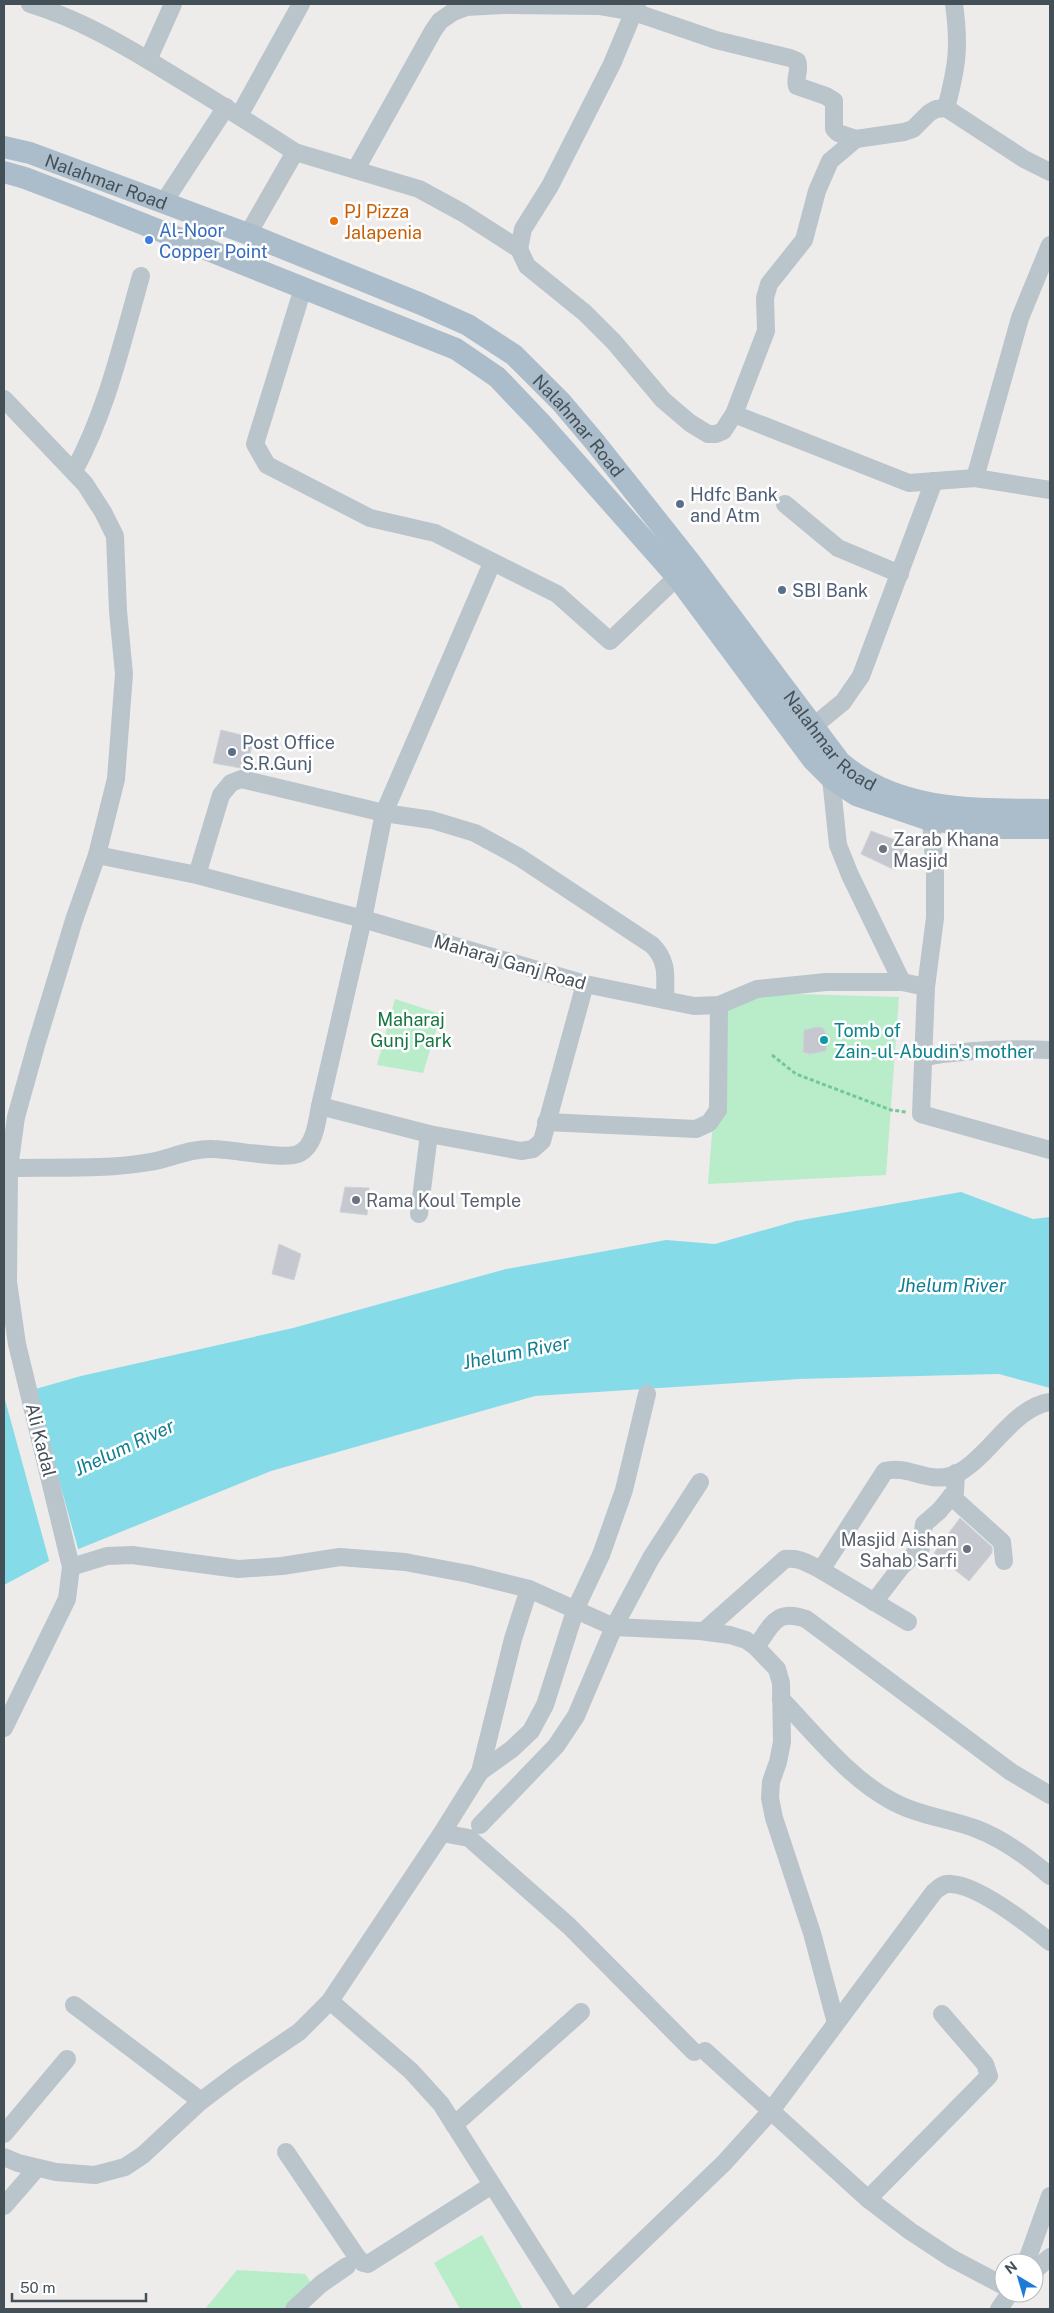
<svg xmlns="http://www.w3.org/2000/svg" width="1054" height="2313" font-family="'Public Sans',sans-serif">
  <rect width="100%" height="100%" fill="#eeebeb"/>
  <g fill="#b9ecc9">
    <polygon points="758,993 899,997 886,1175 708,1184 712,1133 721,1111 724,1006"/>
    <polygon points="395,999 441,1014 423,1073 377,1065"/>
    <polygon points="482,2235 523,2309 460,2309 434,2263"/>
    <polygon points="237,2270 305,2274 317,2291 300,2309 205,2309"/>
  </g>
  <polygon fill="#86dbe8" points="961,1192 1033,1219 1050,1217 1050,1388 999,1374 799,1379 535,1396 271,1471 49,1561 4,1585 4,1398 81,1376 293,1328 506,1269 666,1240 715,1244 796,1221"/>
  <polygon fill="#eeebeb" points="33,1387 79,1552 50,1564 4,1396"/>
  <g fill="#c5c8ce" stroke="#cfd2d7">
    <polygon points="221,730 254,738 246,769 213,763"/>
    <polygon points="871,831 906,844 895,870 861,854"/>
    <polygon points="817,1027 823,1028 827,1036 826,1051 810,1054 803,1052 804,1030"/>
    <polygon points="345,1187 369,1188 367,1215 340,1212"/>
    <polygon points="279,1244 301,1254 294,1280 272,1274"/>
    <polygon points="960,1518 992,1547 992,1553 969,1581 934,1553"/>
  </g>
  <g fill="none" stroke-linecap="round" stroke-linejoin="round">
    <polyline stroke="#72c998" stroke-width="3" stroke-dasharray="4 2.5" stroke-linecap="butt" points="772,1055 796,1074 891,1110 906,1112"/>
    <g stroke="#b9c4cb" stroke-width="18">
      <path d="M 30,4 C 79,19 122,44 166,71 C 209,97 252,124 295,152"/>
      <polyline points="148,60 173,4"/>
      <path d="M 946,108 C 957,67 960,47 954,4"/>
      <polyline points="239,116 301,4"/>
      <polyline points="856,139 904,132 913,129 929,113 936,109 946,108 1024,159 1050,172"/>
      <polyline points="164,202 226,107"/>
      <path d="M 248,234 L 295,152 L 419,189 L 463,213 L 519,249 L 527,266 L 585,313 L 614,342 L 663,400 L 690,423 L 708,434 L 716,434 L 723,431 L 734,414 L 766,331 L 765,298 L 769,284 L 804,240 L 817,191 L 830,161 L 856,139 L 838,133 L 834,129 L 834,101 L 826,96 L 797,86 C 794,78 801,70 797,61 L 790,58 L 716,40 L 634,12 L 599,6 L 503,5 L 466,7 L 453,12 L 440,21 L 433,31 L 356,169"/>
      <polyline points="519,249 523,229 550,186 612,64 637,4"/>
      <polyline points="303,288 255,444 267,465 370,518 435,533 557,594 610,641 677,577"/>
      <polyline points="4,399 85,484 103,512 115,536 118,611 124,674 116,779 97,855 74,920 37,1042 16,1117 9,1168 8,1282 17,1344 71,1567 67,1599 4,1728"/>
      <polyline points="734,414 909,483 975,478 1050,490"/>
      <path d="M 74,471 C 107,410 122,343 141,276"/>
      <polyline points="975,478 1020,318 1050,245"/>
      <polyline points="785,504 838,548 900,574"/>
      <polyline points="492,563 384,813 363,919 320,1106 429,1134 521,1151 533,1149 542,1141 585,984"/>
      <polyline points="804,734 843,702 861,676 934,481"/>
      <polyline points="831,778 838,845 850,875 902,982"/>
      <polyline points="930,807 935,873 935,918 926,987 921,1114 1050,1150"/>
      <polyline points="97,855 197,875 363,919 585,984 694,1006 719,1005 757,989 826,982 902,982 926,987"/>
      <path d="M 197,875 L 221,795 L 231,783 L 241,779 L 384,813 L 432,820 L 475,833 L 519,857 L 652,945 C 669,962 665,977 665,1000"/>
      <path d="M 924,1057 C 966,1050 1007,1048 1050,1050"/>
      <polyline points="546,1122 696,1129 709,1123 718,1110 719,1005"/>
      <path d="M 4,1166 L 9,1168 C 56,1167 104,1170 150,1162 C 172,1158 191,1148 213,1149 C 232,1149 286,1161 300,1153 C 315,1145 317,1121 320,1106"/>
      <polyline points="419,1214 429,1134"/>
      <polyline points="951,1496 1002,1542 1004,1561"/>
      <polyline points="71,1567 107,1556 132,1555 238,1569 282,1566 340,1557 405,1562 469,1574 529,1589 614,1627 700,1631 730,1635 746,1640 756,1647 777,1669 781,1683 782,1742 778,1762 771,1782 770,1798 774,1818 812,1933 836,2023"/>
      <polyline points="821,1570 908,1622"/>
      <polyline points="874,1602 901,1567 921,1548 924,1524 939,1511 955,1492 956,1473"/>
      <path d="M 704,1631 L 785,1559 C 799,1557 809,1564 821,1570 L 885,1471 C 911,1464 931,1488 960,1472 C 991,1454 1014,1407 1050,1402"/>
      <path d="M 756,1647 C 772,1625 776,1608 806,1619 L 1011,1772 L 1050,1795"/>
      <path d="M 781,1699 C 815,1734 848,1777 890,1800 C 918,1816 948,1818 977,1829 C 1005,1840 1028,1857 1050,1876"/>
      <polyline points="480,1772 512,1749 531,1731 545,1705 576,1608 601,1555 624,1490 647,1394"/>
      <polyline points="480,1825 556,1746 576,1716 614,1627 651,1558 700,1482"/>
      <polyline points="442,1833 469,1838 569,1926 694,2052"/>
      <polyline points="330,2001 411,2071 441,2104 571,2309"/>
      <polyline points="74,2005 201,2101"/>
      <polyline points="705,2051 868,2199 910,2231 951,2258 1004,2286"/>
      <polyline points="454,2125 581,2012"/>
      <polyline points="4,2134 67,2059"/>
      <polyline points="286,2152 357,2257 363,2263 368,2264 492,2185"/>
      <polyline points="4,2157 18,2163 56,2172 95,2175 125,2167 143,2155 201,2101 237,2074 299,2032 330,2001 442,1833 480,1772 513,1639 529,1589"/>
      <polyline points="868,2199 989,2076 985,2064 942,2014"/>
      <polyline points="4,2206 37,2168"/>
      <polyline points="1026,2263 1050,2196"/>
      <polyline points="1034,2271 1050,2257"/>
      <polyline points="294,2309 321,2284 347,2266"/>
      <path d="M 572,2309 L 724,2163 L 770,2112 L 934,1892 C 939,1888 943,1883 951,1884 C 978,1885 1029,1925 1050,1942"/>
      <polyline points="999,2309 1010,2293"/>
    </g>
    <g stroke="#abbdca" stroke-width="22">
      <path id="s1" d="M 4,147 L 30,153 L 248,234 L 421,304 L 468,325 L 514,355 L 561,402 L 594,441 L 690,562 L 840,762 C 899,813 976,809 1050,810"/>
      <polyline points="4,172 25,178 93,204 456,349 497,377 540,422 677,577 813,760 831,778 856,795 930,820 993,828 1050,828"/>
    </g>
  </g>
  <circle fill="#e8710a" stroke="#fff" stroke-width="2" cx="334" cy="221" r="5"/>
  <circle fill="#3f7fe0" stroke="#fff" stroke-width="2" cx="149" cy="240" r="5"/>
  <g fill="#5c6f8a" stroke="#fff" stroke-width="2">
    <circle cx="680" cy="504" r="5"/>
    <circle cx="782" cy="590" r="5"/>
    <circle cx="232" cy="752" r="5"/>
  </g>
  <g fill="#6b7280" stroke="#fff" stroke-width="2">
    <circle cx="883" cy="849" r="5"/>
    <circle cx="356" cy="1200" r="5"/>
    <circle cx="967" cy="1549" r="5"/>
  </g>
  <circle fill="#0f9aa8" stroke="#fff" stroke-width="2" cx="824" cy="1040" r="5"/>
  <g text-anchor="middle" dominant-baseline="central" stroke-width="5" stroke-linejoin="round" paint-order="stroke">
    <g font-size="18" fill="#445058" stroke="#fff">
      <text stroke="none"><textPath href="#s1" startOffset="108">Nalahmar Road</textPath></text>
      <text stroke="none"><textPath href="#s1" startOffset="648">Nalahmar Road</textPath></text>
      <text stroke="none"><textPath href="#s1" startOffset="1052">Nalahmar Road</textPath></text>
      <text transform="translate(510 962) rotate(16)">Maharaj Ganj Road</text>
      <text transform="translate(41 1440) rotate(76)">Ali Kadal</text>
    </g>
    <g font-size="18" fill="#c56008" stroke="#fff" text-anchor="start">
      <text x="344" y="211">PJ Pizza<tspan x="344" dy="21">Jalapenia</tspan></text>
    </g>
    <g font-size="18" fill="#366cbe" stroke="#fff" text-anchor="start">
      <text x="159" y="230">Al-Noor<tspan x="159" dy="21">Copper Point</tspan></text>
    </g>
    <g font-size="18" fill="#4e5e75" stroke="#fff" text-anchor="start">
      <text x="690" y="494">Hdfc Bank<tspan x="690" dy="21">and Atm</tspan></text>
      <text x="792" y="590">SBI Bank</text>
      <text x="242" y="742">Post Office<tspan x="242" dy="21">S.R.Gunj</tspan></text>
    </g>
    <g font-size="18" fill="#5b616d" stroke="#fff" text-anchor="start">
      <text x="893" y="839">Zarab Khana<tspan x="893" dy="21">Masjid</tspan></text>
      <text x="366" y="1200">Rama Koul Temple</text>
      <text x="957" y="1539" text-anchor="end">Masjid Aishan<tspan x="957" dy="21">Sahab Sarfi</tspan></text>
    </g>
    <g font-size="18" fill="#187640" stroke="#fff">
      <text x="411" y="1019">Maharaj<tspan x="411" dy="21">Gunj Park</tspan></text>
    </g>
    <g font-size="18" fill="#0d838f" stroke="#fff" text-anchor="start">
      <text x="834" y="1030">Tomb of<tspan x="834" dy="21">Zain-ul-Abudin's mother</tspan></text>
    </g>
    <g font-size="19" font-style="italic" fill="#0f7f91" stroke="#fff">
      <text x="952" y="1285">Jhelum River</text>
      <text transform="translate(516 1352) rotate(-11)">Jhelum River</text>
      <text transform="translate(124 1447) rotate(-25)">Jhelum River</text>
    </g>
  </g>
  <rect width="1054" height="2313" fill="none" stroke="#445058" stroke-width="10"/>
  <g transform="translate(1019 2278) rotate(322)"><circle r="24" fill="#ffffff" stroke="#b4b9bc"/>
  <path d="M0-4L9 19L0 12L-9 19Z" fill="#1d7bd6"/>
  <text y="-8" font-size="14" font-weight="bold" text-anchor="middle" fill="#445058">N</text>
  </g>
  <path d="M12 2293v8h134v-8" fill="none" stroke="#445058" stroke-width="2.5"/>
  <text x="20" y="2293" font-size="15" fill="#445058" stroke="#ffffff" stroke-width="4" paint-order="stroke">50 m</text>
</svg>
